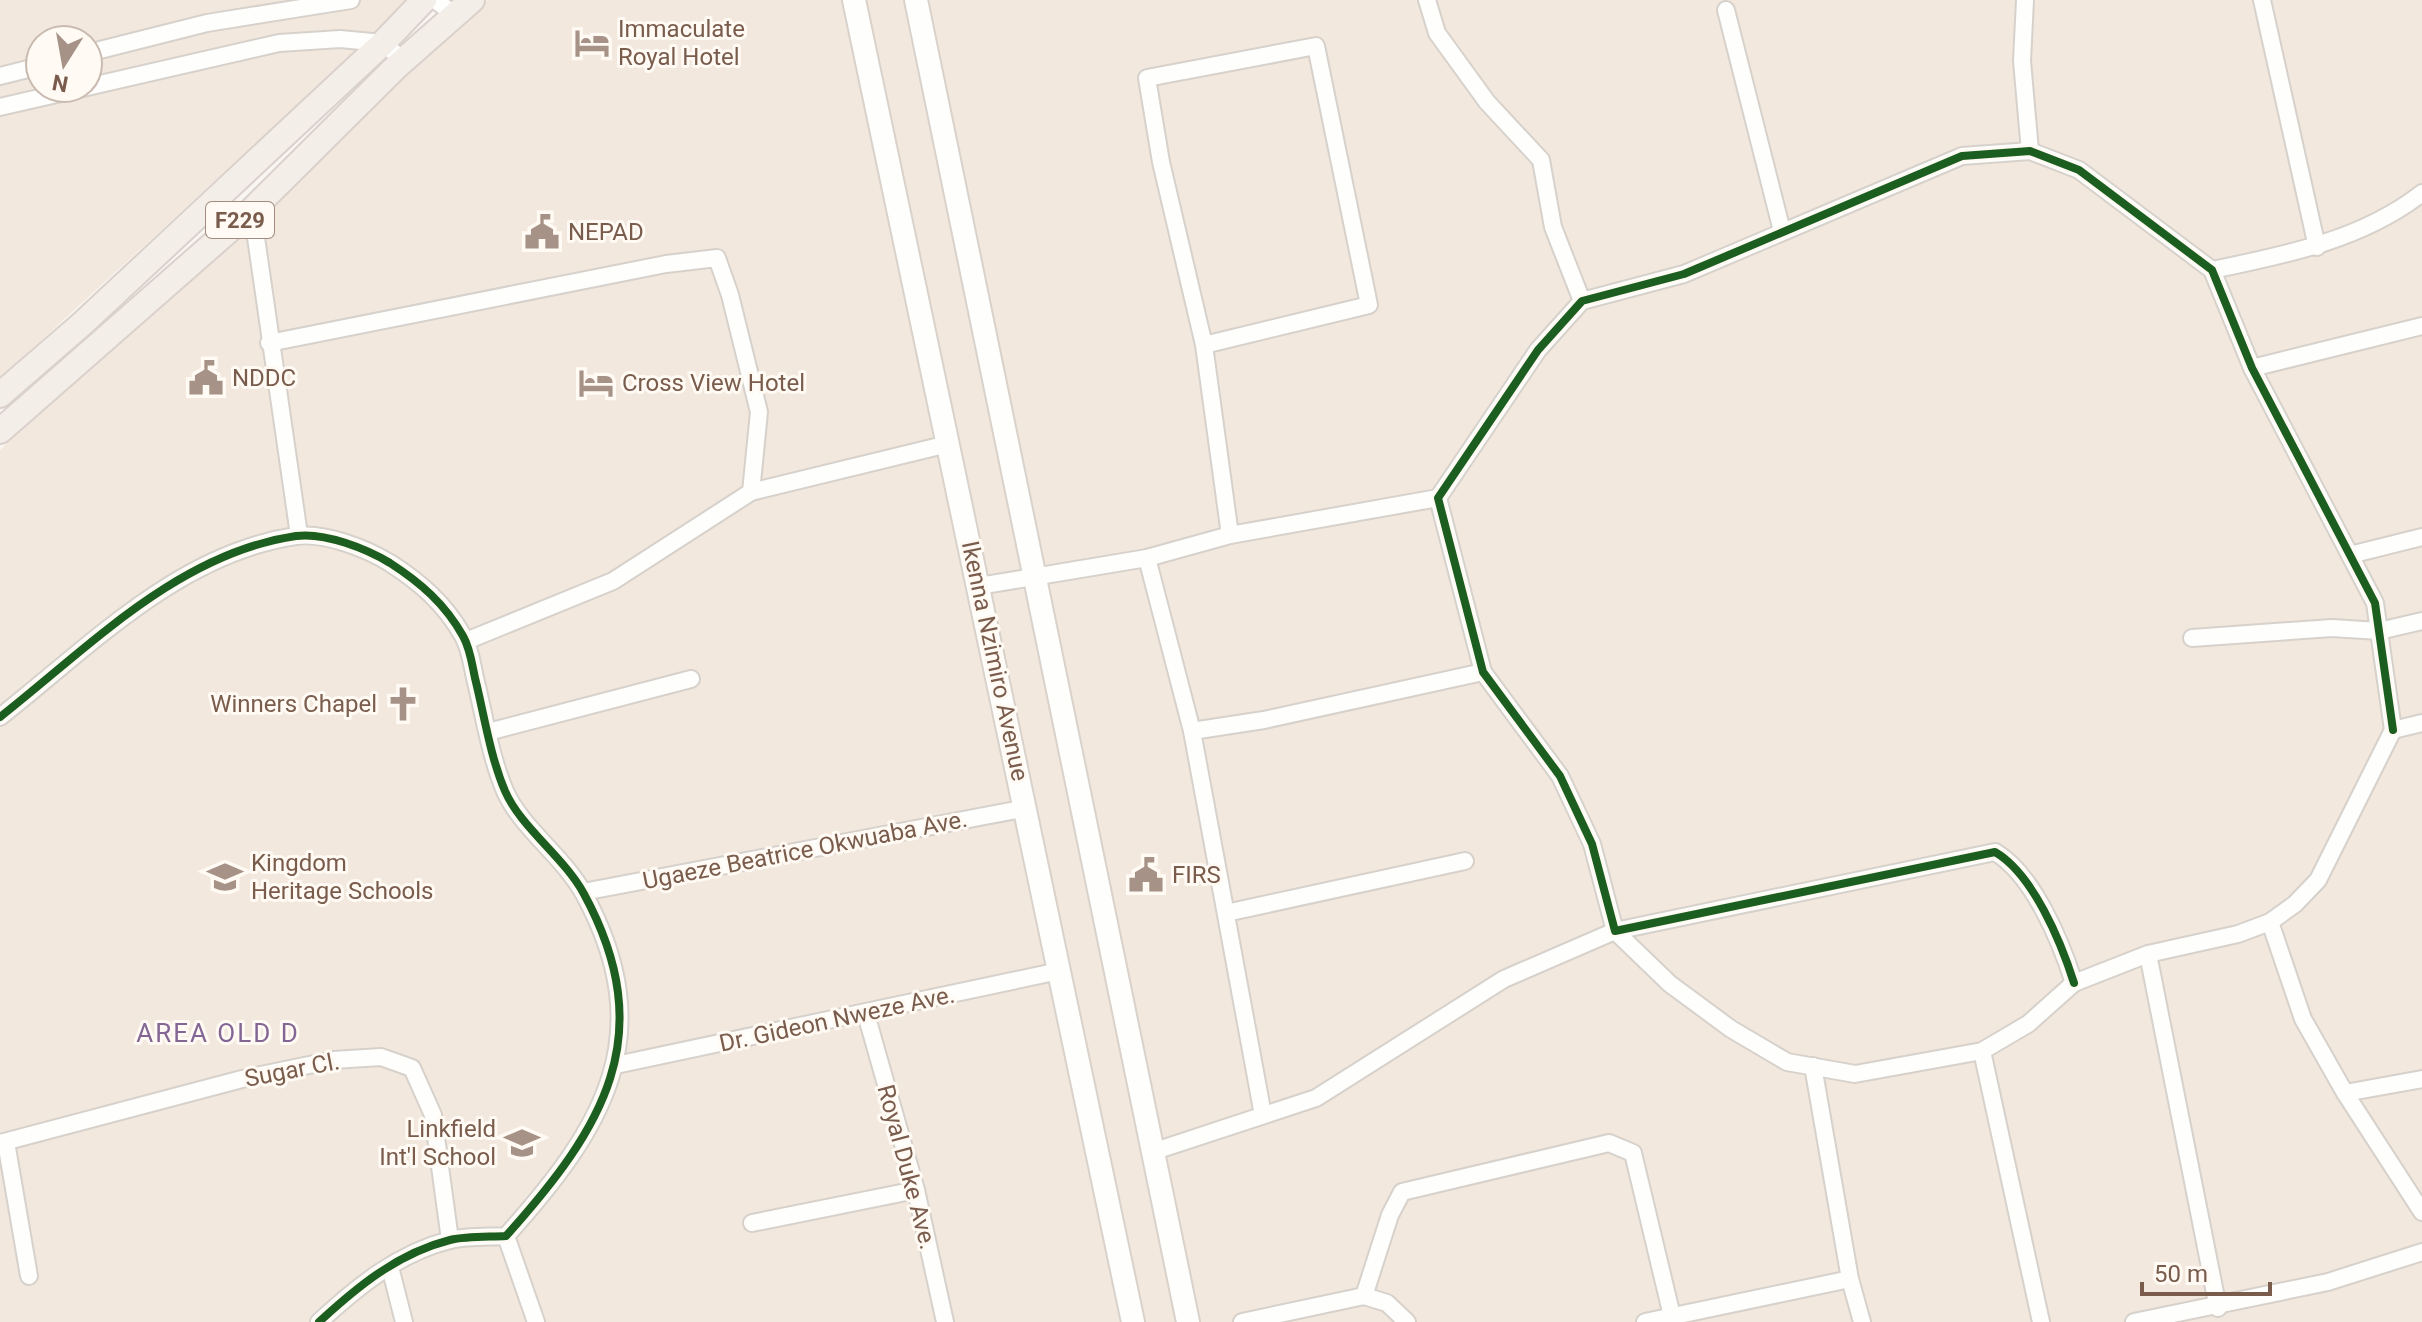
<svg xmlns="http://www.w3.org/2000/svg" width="2422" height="1322" font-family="Roboto,sans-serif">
  <rect width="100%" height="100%" fill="#f9f5f0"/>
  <g fill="#f2e8de" fill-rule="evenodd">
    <path d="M 0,0 L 412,0 L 0,378 ZM 40,40 L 88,40 L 88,88 L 40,88 Z"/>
    <polygon points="488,0 2422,0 2422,1322 0,1322 0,450"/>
  </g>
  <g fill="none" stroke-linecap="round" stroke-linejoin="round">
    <g stroke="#d7d1cb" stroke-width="20">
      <g id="street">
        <polyline points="435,0 455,15"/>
        <polyline points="1427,0 1437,33 1487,102 1541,160 1553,227 1582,301"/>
        <polyline points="2025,0 2022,61 2030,151"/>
        <polyline points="2262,0 2317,247"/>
        <polyline points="1726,10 1782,231"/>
        <polyline points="88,53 207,23 351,0"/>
        <polyline points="0,76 40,66"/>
        <polyline points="0,107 279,43 340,39 383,43 404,61"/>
        <polyline points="252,210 299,535"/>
        <path d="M 2212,270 C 2285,255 2362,240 2422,193"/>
        <polyline points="269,343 666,264 717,258 730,295 759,412 751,492"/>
        <polyline points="1204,345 1369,305 1316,46 1147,78 1161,162 1204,345 1230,535"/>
        <polyline points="2252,368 2422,326"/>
        <polyline points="2350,555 2422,537"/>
        <polyline points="1147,558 1192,731 1263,1115"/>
        <polyline points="979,586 1147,558 1230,535 1438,498"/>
        <polyline points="2192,638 2332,628 2379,631 2422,621"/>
        <polyline points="466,641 613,581 751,492 948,444"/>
        <path d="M 0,717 C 89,647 179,553 296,536 C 325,532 367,549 390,563 C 421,583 445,604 463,636 C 470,648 472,664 475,678 C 484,714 490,756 505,791 C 521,828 564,857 584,894 C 661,1036 603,1128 506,1236 C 488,1237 467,1236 450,1240 C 398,1253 357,1287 319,1322"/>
        <polyline points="1192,731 1264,720 1483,672"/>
        <polyline points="488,732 691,679"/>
        <polyline points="583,892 1027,808"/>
        <polyline points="1226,913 1465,861"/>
        <polyline points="2270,922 2303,1019 2345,1093 2422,1212"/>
        <polyline points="2148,954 2218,1308"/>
        <path d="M 2074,983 C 2061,942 2033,874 1995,852 L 1615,931 L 1592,844 L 1560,776 L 1483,672 L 1438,498 L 1538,350 L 1582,301 L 1684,274 L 1962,156 L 2030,151 L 2079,170 L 2212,270 L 2252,368 L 2375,603 L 2393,730"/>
        <polyline points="866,1014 916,1190 945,1322"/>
        <polyline points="1982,1051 2041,1322"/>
        <polyline points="616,1065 1059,971"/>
        <polyline points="1813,1066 1850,1279 1862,1322"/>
        <polyline points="2345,1093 2422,1079"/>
        <polyline points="6,1142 29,1276"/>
        <polyline points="0,1143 242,1079 333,1060 381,1057 412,1068 433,1115 450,1240"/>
        <polyline points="1152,1152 1316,1098 1504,979 1615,931 1670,984 1731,1029 1787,1062 1855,1074 1982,1051 2028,1024 2074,983 2148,954 2238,934 2270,922 2295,904 2318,880 2393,730 2422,723"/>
        <polyline points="752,1223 916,1190"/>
        <polyline points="506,1236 536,1322"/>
        <polyline points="390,1267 404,1322"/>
        <polyline points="1364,1296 1390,1215 1402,1192 1609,1143 1633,1153 1672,1316"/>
        <polyline points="1242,1322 1364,1296 1387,1303 1407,1322"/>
        <polyline points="1645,1322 1850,1279"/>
        <polyline points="2134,1322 2328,1282 2422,1252"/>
      </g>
    </g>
    <g stroke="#d9d2cb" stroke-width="26">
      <g id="secondary">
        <polyline points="854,0 1133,1322"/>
        <polyline points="916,0 1188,1322"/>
      </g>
    </g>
    <g stroke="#dad1cc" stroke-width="28">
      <g id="primary">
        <polyline points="0,395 83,323 383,43 424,0"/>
        <polyline points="0,431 252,210 396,67 472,0"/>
      </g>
    </g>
    <use href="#street" stroke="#fefefd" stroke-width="16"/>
    <use href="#secondary" stroke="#fefefd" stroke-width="22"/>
    <use href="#primary" stroke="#f3eee8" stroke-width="24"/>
    <g stroke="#fffaf3" stroke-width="13">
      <g id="cycleway">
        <path d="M 0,717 C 89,647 179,553 296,536 C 325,532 367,549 390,563 C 421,583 445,604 463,636 C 470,648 472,664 475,678 C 484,714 490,756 505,791 C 521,828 564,857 584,894 C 661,1036 603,1128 506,1236 C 488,1237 467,1236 450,1240 C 398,1253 357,1287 319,1322"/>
        <path d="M 2074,983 C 2061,942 2033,874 1995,852 L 1615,931 L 1592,844 L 1560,776 L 1483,672 L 1438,498 L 1538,350 L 1582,301 L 1684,274 L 1962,156 L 2030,151 L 2079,170 L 2212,270 L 2252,368 L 2375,603 L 2393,730"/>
      </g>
    </g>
    <use href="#cycleway" stroke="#1b5e20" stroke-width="8"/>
  </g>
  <defs>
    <g id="hotel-bare" transform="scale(2.76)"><path d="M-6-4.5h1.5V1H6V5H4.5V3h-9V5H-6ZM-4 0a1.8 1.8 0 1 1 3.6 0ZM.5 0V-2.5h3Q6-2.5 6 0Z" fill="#a69286" stroke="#fffaf3" stroke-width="2.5" paint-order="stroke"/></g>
    <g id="civic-bare" transform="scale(2.76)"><path d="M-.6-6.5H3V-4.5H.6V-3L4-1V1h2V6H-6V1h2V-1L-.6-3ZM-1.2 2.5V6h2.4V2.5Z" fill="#a69286" stroke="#fffaf3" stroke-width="2.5" paint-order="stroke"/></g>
    <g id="church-bare" transform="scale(2.76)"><path d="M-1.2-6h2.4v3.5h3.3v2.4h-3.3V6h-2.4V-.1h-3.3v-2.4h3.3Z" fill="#a69286" stroke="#fffaf3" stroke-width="2.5" paint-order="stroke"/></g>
    <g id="school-bare" transform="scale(2.76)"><path d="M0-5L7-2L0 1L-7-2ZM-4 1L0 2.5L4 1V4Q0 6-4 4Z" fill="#a69286" stroke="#fffaf3" stroke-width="2.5" paint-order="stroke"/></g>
  </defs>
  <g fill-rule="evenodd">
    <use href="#hotel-bare" x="592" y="43"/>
    <use href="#civic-bare" x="542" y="232"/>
    <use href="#civic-bare" x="206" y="378"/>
    <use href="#hotel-bare" x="596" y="383"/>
    <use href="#church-bare" x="403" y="704"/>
    <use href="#civic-bare" x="1146" y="875"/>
    <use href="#school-bare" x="225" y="877"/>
    <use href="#school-bare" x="522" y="1143"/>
  </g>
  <g text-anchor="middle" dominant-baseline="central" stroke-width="6" stroke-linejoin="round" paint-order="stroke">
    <rect fill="#fffaf3" stroke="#a28b7f" stroke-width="2" x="206" y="202" width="68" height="36" rx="6"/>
    <g font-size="22" font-weight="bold" fill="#7a5c4d">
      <text x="240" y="220">F229</text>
    </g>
    <g font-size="24" fill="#7a5c4d" stroke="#fffaf3" text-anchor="start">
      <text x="618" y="29">Immaculate<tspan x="618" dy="28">Royal Hotel</tspan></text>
      <text x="568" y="232">NEPAD</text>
      <text x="232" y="378">NDDC</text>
      <text x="622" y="383">Cross View Hotel</text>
      <text x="377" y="704" text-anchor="end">Winners Chapel</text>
      <text x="251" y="863">Kingdom<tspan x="251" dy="28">Heritage Schools</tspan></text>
      <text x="1172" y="875">FIRS</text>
      <text x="496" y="1129" text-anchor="end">Linkfield<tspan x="496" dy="28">Int'l School</tspan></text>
    </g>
    <g font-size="24" fill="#7a5c4d" stroke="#fffaf3">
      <text transform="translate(995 661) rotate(78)">Ikenna Nzimiro Avenue</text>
      <text transform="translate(805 850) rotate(-11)">Ugaeze Beatrice Okwuaba Ave.</text>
      <text transform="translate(837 1019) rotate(-12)">Dr. Gideon Nweze Ave.</text>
      <text transform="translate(292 1070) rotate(-11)">Sugar Cl.</text>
      <text transform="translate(907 1167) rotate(75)">Royal Duke Ave.</text>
    </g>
    <g font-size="26" letter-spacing="2" fill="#846695" stroke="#fffaf3">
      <text x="218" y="1033">AREA OLD D</text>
    </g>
  </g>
  <g transform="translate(64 64) rotate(191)"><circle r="38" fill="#fffaf3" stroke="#cabbb1" stroke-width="2"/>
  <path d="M0-6L14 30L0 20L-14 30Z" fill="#a69286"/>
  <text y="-12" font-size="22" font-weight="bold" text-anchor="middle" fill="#7a5c4d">N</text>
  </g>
  <path d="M2142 1282v12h128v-12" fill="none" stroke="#7a5c4d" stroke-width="4"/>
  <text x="2154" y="1282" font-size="24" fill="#7a5c4d" stroke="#fffaf3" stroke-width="6" paint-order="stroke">50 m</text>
</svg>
